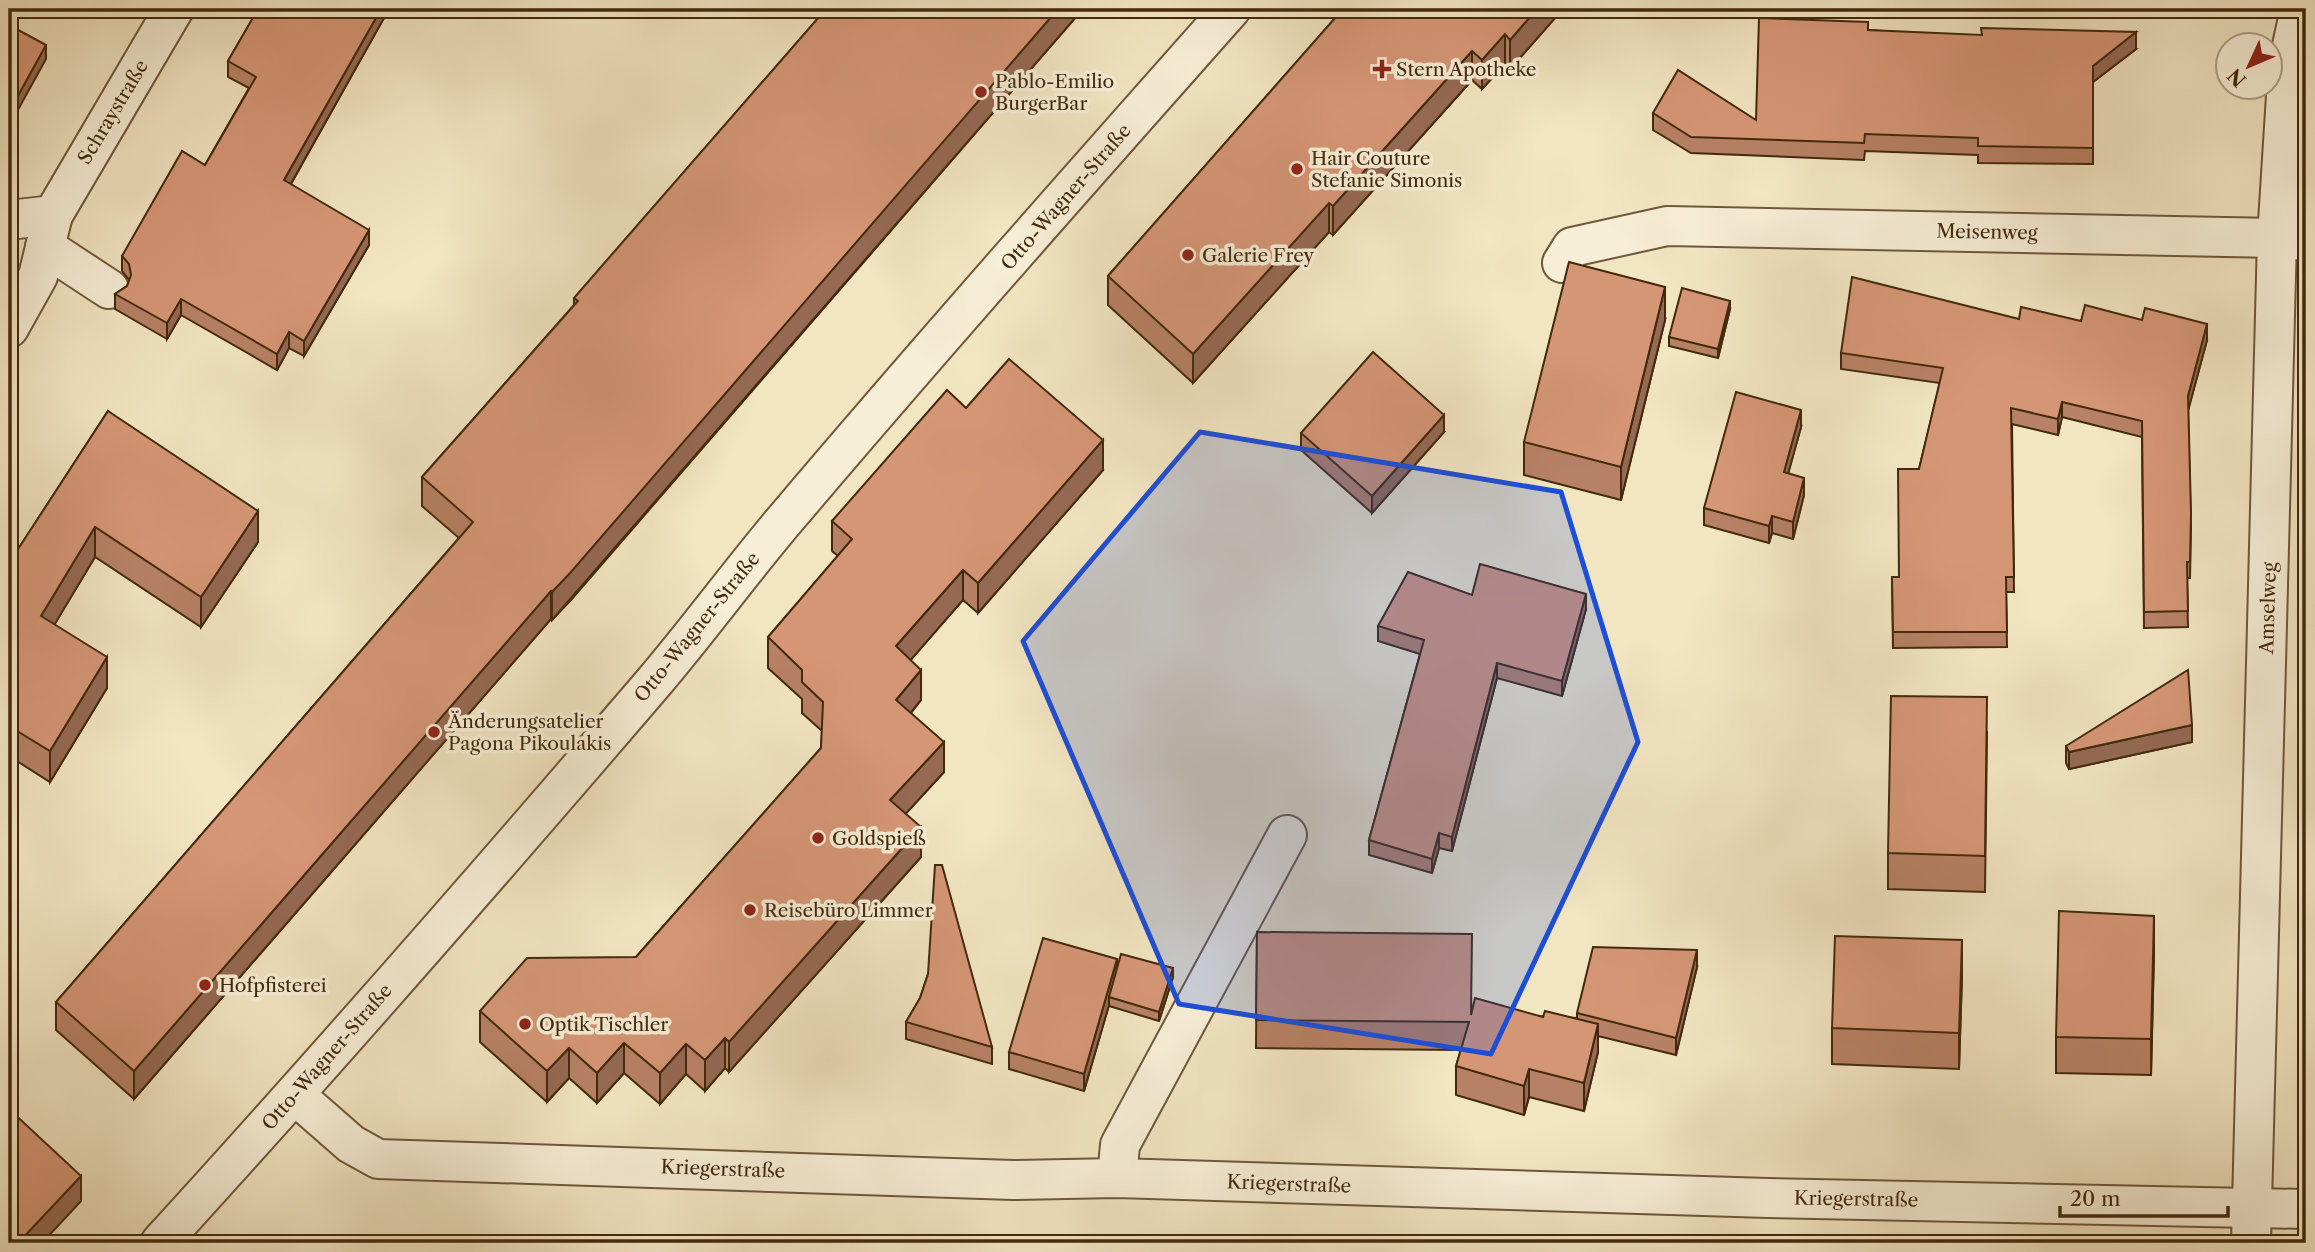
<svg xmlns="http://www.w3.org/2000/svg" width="2315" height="1252" font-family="'Libre Caslon Text',serif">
  <rect width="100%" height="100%" fill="#f2e5c2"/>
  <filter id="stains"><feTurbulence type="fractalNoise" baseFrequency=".00286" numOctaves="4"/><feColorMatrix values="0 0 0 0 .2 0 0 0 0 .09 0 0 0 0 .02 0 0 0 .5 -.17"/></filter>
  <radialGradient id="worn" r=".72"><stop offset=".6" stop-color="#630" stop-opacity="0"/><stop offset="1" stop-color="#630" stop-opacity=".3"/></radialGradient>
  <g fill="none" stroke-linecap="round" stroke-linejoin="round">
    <g stroke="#6f583a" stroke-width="42">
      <g id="minor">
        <polyline points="9,220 53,215 174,9"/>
        <polyline points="45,247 109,289"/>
        <polyline points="1562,263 1572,247 1667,226 2277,238 2306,241"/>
        <polyline points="9,328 38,276 53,215"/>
        <polyline points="295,1095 351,1144 378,1159 1013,1180 1117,1178 1768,1198 2306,1209"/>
        <polyline points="1117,1178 1120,1145 1287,835"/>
        <path d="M 160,1243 C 328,1059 492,871 654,682 C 700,628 742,570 788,516 C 933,345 1082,177 1231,9"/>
        <polyline points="2251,1243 2277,238 2288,64 2300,9"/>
      </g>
    </g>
    <use href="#minor" stroke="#f7eed7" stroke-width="38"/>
  </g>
  <g fill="#b78165" stroke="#43290c" stroke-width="2">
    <polygon points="258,9 389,9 291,184 369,245 304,356 289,348 277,370 181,315 167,339 115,309 115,294 127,286 129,280 122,271 122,256 205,165 249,88 228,77 228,61"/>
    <polygon points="451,9 465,9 461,15"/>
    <polygon points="826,9 1083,9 571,600 552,620 551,619 134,1099 56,1030 56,1002 459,538 422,506 422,477 574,305 574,298"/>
    <polygon points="1343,9 1563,9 1510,69 1505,64 1482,89 1472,80 1333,235 1329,232 1193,383 1108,305 1108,276"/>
    <polygon points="1868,30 2136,49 2093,82 2093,164 1978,163 1978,155 1865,151 1864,160 1691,153 1653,130 1653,113 1756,120"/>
    <polygon points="1730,309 1718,358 1669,346 1669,337"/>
    <polygon points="2019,319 2081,321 2207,340 2188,410 2191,528 2190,578 2187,578 2188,627 2144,628 2142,437 2062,417 2058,435 2012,424 2014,592 2006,592 2007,647 1893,648 1892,577 1899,577 1919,469 1940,383 1841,369 1841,353"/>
    <polygon points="1665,320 1621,500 1524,475 1524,442"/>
    <polygon points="966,408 1103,470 978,613 963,600 910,660 921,700 911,713 944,772 905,814 921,857 729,1072 725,1068 705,1091 686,1074 660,1104 624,1073 597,1103 569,1078 547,1102 480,1042 480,1011 636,957 821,748 822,731 802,713 802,699 768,668 768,637 838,556 832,551 832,521"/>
    <polygon points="108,411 258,542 201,627 95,557 54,625 107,688 50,782 9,756 9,563"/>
    <polygon points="1801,427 1788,473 1804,495 1793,539 1772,533 1769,543 1704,525 1704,508"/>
    <polygon points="1444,432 1372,513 1301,450 1301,433"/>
    <polygon points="1472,595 1586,609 1562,696 1497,678 1452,851 1439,848 1432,873 1369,855 1369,840 1420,654 1378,641 1378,626"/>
    <polygon points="1987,733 1985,892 1888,889 1888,853"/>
    <polygon points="2192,742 2069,769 2066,763 2066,746"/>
    <polygon points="1257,932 1471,1013 1577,1018 1577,1013 1697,967 1676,1055 1598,1036 1598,1052 1584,1111 1529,1097 1524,1115 1456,1095 1456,1066 1461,1050 1256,1048"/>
    <polygon points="2154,952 2151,1075 2056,1073 2056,1037"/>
    <polygon points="1117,969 1173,977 1159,1021 1109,1006 1109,1005 1084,1091 1009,1069 1009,1052"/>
    <polygon points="928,974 992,1047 992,1064 906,1039 906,1022 920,998"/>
    <polygon points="1962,976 1959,1069 1832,1064 1832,1028"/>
  </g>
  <g fill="#956953" stroke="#43290c" stroke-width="2">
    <polygon points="381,9 389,9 284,196 284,180"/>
    <polygon points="1058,9 1083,9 552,620 552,592"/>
    <polygon points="1537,9 1563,9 1510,69 1510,40"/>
    <polygon points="2136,32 2136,49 2093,82 2093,66"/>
    <polygon points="1505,34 1505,64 1482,89 1482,60"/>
    <polygon points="46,45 46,59 9,126 9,112"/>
    <polygon points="1472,51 1472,80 1333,235 1333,206"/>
    <polygon points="1329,203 1329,232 1193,383 1193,354"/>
    <polygon points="369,230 369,245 304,356 304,341"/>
    <polygon points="1665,287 1665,320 1621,500 1621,467"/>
    <polygon points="181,299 181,315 167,339 167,323"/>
    <polygon points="1730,301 1730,309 1718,358 1718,349"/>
    <polygon points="2207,324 2207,340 2188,411 2188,396"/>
    <polygon points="289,332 289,348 277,370 277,354"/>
    <polygon points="2062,402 2062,417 2058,435 2058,419"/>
    <polygon points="1801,410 1801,427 1784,489 1784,472"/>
    <polygon points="1444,415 1444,432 1372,513 1372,496"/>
    <polygon points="1103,440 1103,470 978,613 978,583"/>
    <polygon points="1804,478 1804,495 1793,539 1793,522"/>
    <polygon points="258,511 258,542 201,627 201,597"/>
    <polygon points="1772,516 1772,533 1769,543 1769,526"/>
    <polygon points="95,527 95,557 41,647 41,616"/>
    <polygon points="963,570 963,600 896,677 896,646"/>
    <polygon points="551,591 551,619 134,1099 134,1071"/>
    <polygon points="1586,594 1586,609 1562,696 1562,681"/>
    <polygon points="107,657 107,688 50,782 50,751"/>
    <polygon points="1497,663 1497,678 1452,851 1452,837"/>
    <polygon points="921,670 921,700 896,731 896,700"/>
    <polygon points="2192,725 2192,742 2069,769 2069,752"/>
    <polygon points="944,742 944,772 890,831 890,800"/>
    <polygon points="921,827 921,857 729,1072 729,1042"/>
    <polygon points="1439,833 1439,848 1432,873 1432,859"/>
    <polygon points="13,834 13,865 9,872 9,841"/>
    <polygon points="2154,916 2154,952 2151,1075 2151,1039"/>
    <polygon points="1962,940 1962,976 1959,1069 1959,1033"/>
    <polygon points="1697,950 1697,967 1676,1055 1676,1038"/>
    <polygon points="1117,959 1117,976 1109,997 1109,1005 1084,1091 1084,1074"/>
    <polygon points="1173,968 1173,977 1159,1021 1159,1012"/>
    <polygon points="1598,1024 1598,1052 1584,1111 1584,1083"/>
    <polygon points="725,1038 725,1068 705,1091 705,1060"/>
    <polygon points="624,1043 624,1073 597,1103 597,1073"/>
    <polygon points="686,1044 686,1074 660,1104 660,1073"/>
    <polygon points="569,1048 569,1078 547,1102 547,1071"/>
    <polygon points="1529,1069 1529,1097 1524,1115 1524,1086"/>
    <polygon points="81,1176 81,1201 42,1243 18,1243"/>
  </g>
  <g fill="#d59676" stroke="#43290c" stroke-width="2">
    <polygon points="258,9 381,9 284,180 369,230 304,341 289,332 277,354 181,299 167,323 115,294 127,286 131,275 129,264 122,256 182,151 205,165 256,77 228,61"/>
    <polygon points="826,9 1058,9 571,572 552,592 551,591 134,1071 56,1002 473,522 422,477 578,301 574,298"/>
    <polygon points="1343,9 1537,9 1510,40 1505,34 1482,60 1472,51 1333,206 1329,203 1193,354 1108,276"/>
    <polygon points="1759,18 1868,22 1868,30 1982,35 1981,28 2136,32 2093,66 2093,148 1978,146 1978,138 1865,134 1864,143 1691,137 1653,113 1678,70 1756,120"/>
    <polygon points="9,25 46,45 9,112"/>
    <polygon points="1569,262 1665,287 1621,467 1524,442"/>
    <polygon points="1852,277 2019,319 2021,307 2081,321 2085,305 2142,320 2145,308 2207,324 2188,396 2191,513 2190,562 2187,562 2188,611 2144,612 2142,421 2062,402 2058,419 2011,408 2014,577 2006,577 2007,632 1893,632 1892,577 1899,577 1898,469 1919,469 1943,368 1841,353"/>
    <polygon points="1682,288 1730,301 1718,349 1669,337"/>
    <polygon points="1373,352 1444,415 1372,496 1301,433"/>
    <polygon points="1009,359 1103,440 978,583 963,570 896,646 921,670 896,700 944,742 890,800 921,827 729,1042 725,1038 705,1060 686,1044 660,1073 624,1043 597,1073 569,1048 547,1071 480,1011 527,958 636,957 821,748 823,702 802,682 802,670 768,637 852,539 832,521 947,390 966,408"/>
    <polygon points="1736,392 1801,410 1784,472 1804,478 1793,522 1772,516 1769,526 1704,508"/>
    <polygon points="108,411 258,511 201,597 95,527 41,616 107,657 50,751 9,726 9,563"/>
    <polygon points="1480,564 1586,594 1562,681 1497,663 1452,837 1439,833 1432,859 1369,840 1424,640 1378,626 1408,572 1472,595"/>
    <polygon points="2188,670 2192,725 2069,752 2066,746"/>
    <polygon points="1891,696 1987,697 1985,856 1888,853"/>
    <polygon points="9,832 13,834 9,841"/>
    <polygon points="935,865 942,865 992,1047 906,1022 920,998 928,974"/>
    <polygon points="2059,911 2154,916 2151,1039 2056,1037"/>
    <polygon points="1257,932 1472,934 1471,1015 1475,998 1543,1017 1545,1011 1598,1024 1584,1083 1529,1069 1524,1086 1456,1066 1469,1022 1256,1020"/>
    <polygon points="1835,936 1962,940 1959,1033 1832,1028"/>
    <polygon points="1043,938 1117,959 1084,1074 1009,1052"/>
    <polygon points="1593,947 1697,950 1676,1038 1577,1013"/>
    <polygon points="1121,954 1173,968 1159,1012 1109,997"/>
    <polygon points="9,1109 81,1176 18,1243 9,1243"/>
  </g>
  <path fill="#1d4ed8" fill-opacity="0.2" stroke="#1d4ed8" stroke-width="5" stroke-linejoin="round" d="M 1200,432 L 1561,492 L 1638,742 L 1491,1054 L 1179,1004 L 1023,641 Z"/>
  <g fill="#8f2418" stroke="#f7eed7" stroke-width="2.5">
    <path d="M1378.5 58.5h7v7h7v7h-7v7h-7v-7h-7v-7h7z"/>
    <circle cx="981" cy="92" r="7"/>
    <circle cx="1297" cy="169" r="7"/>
    <circle cx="1188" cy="255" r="7"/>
    <circle cx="434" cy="732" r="7"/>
    <circle cx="818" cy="838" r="7"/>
    <circle cx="750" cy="910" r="7"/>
    <circle cx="205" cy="985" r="7"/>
    <circle cx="525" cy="1024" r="7"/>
  </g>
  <g text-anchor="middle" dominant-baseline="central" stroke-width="7" stroke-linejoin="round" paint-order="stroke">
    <g font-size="19" fill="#43290c" stroke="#f7eed7" text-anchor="start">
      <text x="1396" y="69">Stern Apotheke</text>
      <text x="995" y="81">Pablo-Emilio<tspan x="995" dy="22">BurgerBar</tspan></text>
      <text x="1311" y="158">Hair Couture<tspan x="1311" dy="22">Stefanie Simonis</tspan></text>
      <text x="1202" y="255">Galerie Frey</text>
      <text x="448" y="721">Änderungsatelier<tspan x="448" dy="22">Pagona Pikoulakis</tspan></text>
      <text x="832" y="838">Goldspieß</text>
      <text x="764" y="910">Reisebüro Limmer</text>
      <text x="219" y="985">Hofpfisterei</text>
      <text x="539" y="1024">Optik Tischler</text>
    </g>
    <g font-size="19" fill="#43290c" stroke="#f7eed7">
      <text transform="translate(113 112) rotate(-59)">Schraystraße</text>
      <text transform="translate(1066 197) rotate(-49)">Otto-Wagner-Straße</text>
      <text transform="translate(1987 232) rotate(1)">Meisenweg</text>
      <text transform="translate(2268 608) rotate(-88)">Amselweg</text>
      <text transform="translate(697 627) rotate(-51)">Otto-Wagner-Straße</text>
      <text transform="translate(327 1057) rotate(-49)">Otto-Wagner-Straße</text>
      <text transform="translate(723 1169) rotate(2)">Kriegerstraße</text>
      <text transform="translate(1289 1184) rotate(2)">Kriegerstraße</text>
      <text transform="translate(1856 1199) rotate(1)">Kriegerstraße</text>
    </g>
  </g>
  <rect width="2315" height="1252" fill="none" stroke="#f2e5c2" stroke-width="35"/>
  <rect x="10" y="10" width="2294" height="1231" fill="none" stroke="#43290c" stroke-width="3.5"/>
  <rect x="18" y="18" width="2280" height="1217" fill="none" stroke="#43290c" stroke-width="2"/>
  <g transform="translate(2249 66) rotate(226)"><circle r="33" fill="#f7eed7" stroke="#af9f86" stroke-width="2"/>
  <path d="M0-5L12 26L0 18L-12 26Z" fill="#8f2418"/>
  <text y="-10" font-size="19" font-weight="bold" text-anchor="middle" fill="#43290c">N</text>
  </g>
  <path d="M2060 1206v10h168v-10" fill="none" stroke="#43290c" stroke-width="3.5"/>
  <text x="2070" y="1206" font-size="21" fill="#43290c" stroke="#f7eed7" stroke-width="5" paint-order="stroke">20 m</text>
  <rect width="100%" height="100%" filter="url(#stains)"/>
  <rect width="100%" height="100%" fill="url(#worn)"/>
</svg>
